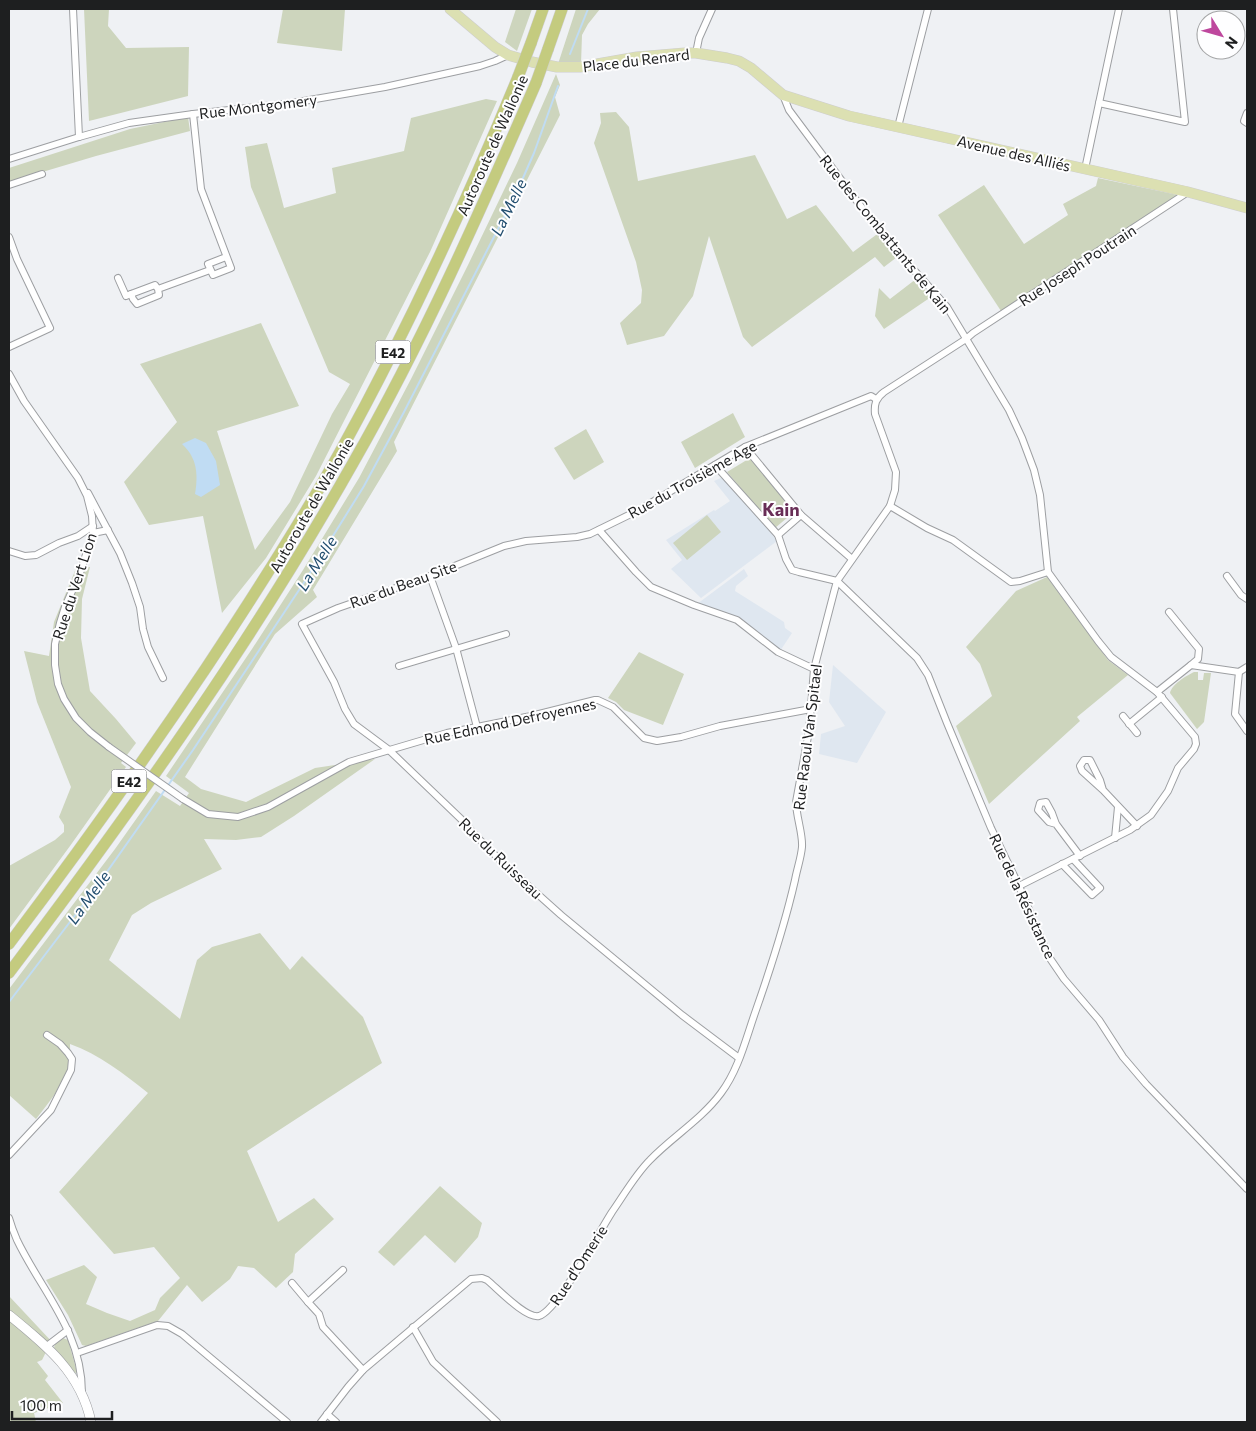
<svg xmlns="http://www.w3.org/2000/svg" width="1256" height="1431" font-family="Commissioner,sans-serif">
  <rect width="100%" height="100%" fill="#eff1f4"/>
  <g fill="#dfe7f0">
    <polygon points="723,477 750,506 777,541 701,598 671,569 682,560 666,540 714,510 715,511 730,501 714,481"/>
    <polygon points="744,569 748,576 736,586 735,591 784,622 785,628 792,633 780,651 738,618 697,604"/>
    <polygon points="833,665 886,712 857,763 819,754 821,734 845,726 829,702"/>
  </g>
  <g fill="#cdd5bd">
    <polygon points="84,9 109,9 108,26 126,48 189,47 188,96 89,121"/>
    <polygon points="283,9 345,9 342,51 277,43"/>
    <polygon points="516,9 532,9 517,51 505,42"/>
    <polygon points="576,9 600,9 588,24 582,35 581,64 558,64"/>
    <path d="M 556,74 L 560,85 L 555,97 L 560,115 L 394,442 L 397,451 L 313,590 L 317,597 L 275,634 L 185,777 L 201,789 L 246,802 L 315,768 L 375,759 L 294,816 L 261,837 L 236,840 L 204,839 L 222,869 L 151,903 L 132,915 L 109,960 L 180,1019 L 197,960 L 212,947 L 260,933 L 290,970 L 302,956 L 363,1017 L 382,1063 L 247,1151 L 278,1222 L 314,1198 L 334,1219 L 295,1254 L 293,1272 L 276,1288 L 254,1268 L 238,1266 L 230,1279 L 202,1302 L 187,1285 L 158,1321 L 86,1346 L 82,1345 L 68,1315 L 46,1280 L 84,1265 L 97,1277 L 86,1304 L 107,1313 L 130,1321 L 155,1310 L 160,1298 L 180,1278 L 154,1247 L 114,1254 L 59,1192 L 148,1093 C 124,1074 99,1054 70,1044 C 70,1052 71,1060 69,1068 C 63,1085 47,1105 36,1119 L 9,1095 L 9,989 L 115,849 L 156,791 L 180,806 L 189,793 L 166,776 L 252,649 L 303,570 L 359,478 L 411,379 L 468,265 L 517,163 Z"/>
    <polygon points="486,99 497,101 430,252 316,476 266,558 222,613 203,516 149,525 124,482 177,422 140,364 261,323 299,406 217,431 255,550 290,502 332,414 350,384 329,372 251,187 245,147 267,143 284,208 336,193 332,168 404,151 411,118"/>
    <polygon points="616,112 629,127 638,181 755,155 787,219 816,205 853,252 880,232 901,254 884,267 875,257 752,347 743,337 709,236 693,296 664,336 627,345 620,323 641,303 642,290 636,262 594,143 601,123 600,113"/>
    <polygon points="188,117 190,131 96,156 9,182 9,168 130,129"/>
    <polygon points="1098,178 1178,195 1001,311 938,215 984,185 1024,244 1068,215 1063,204 1096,186"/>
    <polygon points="916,279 931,297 884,329 875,316 879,288 890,299"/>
    <polygon points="733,413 745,437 695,468 681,442"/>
    <polygon points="586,429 604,462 574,480 554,448"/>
    <polygon points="750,458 794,512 775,528 727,472"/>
    <polygon points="707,515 721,532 687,560 673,543"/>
    <polygon points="77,566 90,567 82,599 81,638 90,691 116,719 136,743 121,763 126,767 70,846 9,929 9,866 55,840 64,832 64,825 59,817 71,787 37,702 24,651 49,656 54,622"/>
    <polygon points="1047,577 1108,660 1128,675 1077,717 1080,721 989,804 956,726 992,696 980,664 966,647 1016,591"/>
    <polygon points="639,652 684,674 663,725 624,710 616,702 608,698"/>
    <path d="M 1194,672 L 1198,672 L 1198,680 L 1203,680 L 1204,673 L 1211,673 L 1204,722 L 1197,729 L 1170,693 C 1172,684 1186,676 1194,672 Z"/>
    <polygon points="440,1186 482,1223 478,1237 455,1263 425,1235 394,1266 378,1252"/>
    <polygon points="9,1296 53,1343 45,1354 42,1360 37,1362 48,1376 45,1380 63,1403 34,1413 36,1422 9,1422"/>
    <polygon points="63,1338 68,1340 77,1372 76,1373 73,1372 54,1348 55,1344"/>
  </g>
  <path fill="#c0dcf3" d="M 195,438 L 206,443 L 216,461 L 220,485 L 201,497 L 195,494 C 197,483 198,468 192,457 C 190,452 186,448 182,444 Z"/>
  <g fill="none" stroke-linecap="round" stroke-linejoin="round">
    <g stroke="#c0dcf3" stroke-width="2">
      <polyline points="570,54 588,9"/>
      <polyline points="9,1002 92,893 193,750 305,581 364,486 404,412 515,196 534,153 558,86"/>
    </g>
    <g stroke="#9d9fa2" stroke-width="8">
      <g id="street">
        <polyline points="73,9 79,137"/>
        <polyline points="696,53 699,38 712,9"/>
        <polyline points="783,95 789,110 880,232 947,307 1009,410 1022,438 1034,470 1040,495 1048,572 1098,641 1111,657 1157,692 1195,737 1196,744 1194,749 1178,768 1168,791 1151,815 1130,830 1019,886"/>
        <polyline points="1099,103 1185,122 1173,9"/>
        <polyline points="1247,113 1244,121 1247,123"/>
        <polyline points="193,114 201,189 231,268 213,275 208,264 226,257"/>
        <polyline points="898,127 928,9"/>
        <polyline points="9,159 79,137 129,123 193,114 292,103 385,87 480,66 495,61 508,55"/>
        <polyline points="1085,169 1119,9"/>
        <polyline points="9,185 42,174"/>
        <polyline points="9,237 17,259 50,328 9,347"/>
        <polyline points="118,278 126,296 131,294"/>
        <polyline points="158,289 155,285 131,294 133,299 137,304 159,295 158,289 210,270"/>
        <polyline points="9,374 24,401 78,478 87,496 92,516 93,533 80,573 65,607 60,623 55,644 55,665 58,684 64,699 76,718 90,732 109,747"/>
        <polyline points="745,447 801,515 852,559"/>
        <polyline points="715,465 778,535 786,559 792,570 799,572 837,581"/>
        <polyline points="88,493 120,553 132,583 140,607 143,629 148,647 163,678"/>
        <polyline points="890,506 927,528 953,540 1011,582 1020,581 1048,572"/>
        <polyline points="599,530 636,572 651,587 694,605 737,620 778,652 814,669"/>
        <polyline points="93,533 108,530"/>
        <polyline points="778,535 801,515"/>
        <polyline points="9,551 25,556 36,555 59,543 78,536 93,526"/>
        <polyline points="430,576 456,648 477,727"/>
        <polyline points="1227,576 1241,595 1247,599"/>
        <polyline points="837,581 917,658 928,675 947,723 991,828 1019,886 1049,957 1064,979 1099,1020 1123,1057 1146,1084 1247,1189"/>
        <polyline points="1169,612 1199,649 1198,659 1191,665"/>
        <polyline points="399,666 506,634"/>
        <polyline points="1239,672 1235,714 1247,731"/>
        <polyline points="1157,692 1191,665 1239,672 1247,667"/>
        <polyline points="1123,716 1137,733"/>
        <polyline points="1129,724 1162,697"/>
        <polyline points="1103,790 1082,771 1080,766 1084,760 1090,760 1100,780 1103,790 1137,826"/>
        <polyline points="183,799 208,814 238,817 268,807 349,762 447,733 531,716 595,700 598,700 613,707 644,738 657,741 681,737 720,726 811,709"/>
        <polyline points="1056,824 1049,822 1038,810 1040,803 1046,802 1052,813 1056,824 1080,856"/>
        <polyline points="1115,838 1118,807"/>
        <polyline points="1062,864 1092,895 1100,888 1073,859"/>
        <polyline points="739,1058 682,1015 561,915 504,864 475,835 461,819 389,750 354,724 345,709 334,682 302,624 338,608 430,576 504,546 526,541 577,537 590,534 639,510 745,447 871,396 876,399"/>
        <polyline points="9,1155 51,1110 71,1070 72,1059 68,1053 60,1044 47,1035"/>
        <path d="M 9,1218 C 11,1225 14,1233 17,1240 C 42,1292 82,1331 82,1393"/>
        <polyline points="343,1270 308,1302 319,1314 323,1327 363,1370"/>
        <polyline points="292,1283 308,1302"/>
        <polyline points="413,1327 433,1362 497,1422"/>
        <polyline points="47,1346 68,1330"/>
        <polyline points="77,1353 157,1325 168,1326 182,1334 287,1422"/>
        <polyline points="327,1414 336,1422"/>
        <path d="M 321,1422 L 348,1387 L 363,1370 L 471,1279 L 482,1278 L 487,1280 C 498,1289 526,1319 539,1316 C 558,1310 599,1232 612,1212 C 624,1195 635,1175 650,1160 C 672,1137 701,1120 721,1093 C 739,1069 746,1038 756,1010 C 771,967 785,924 795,880 C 797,869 801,858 802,847 C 803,834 796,816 796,802 L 809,731 L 814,669 L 834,592 L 837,581 L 890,506 L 895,490 L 896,472 L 875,414 C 874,404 876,398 884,392 L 966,339 L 973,333 L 1188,192"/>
      </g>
    </g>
    <g stroke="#9d9fa2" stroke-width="10">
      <path id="secondary" d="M 9,1315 C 46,1345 81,1373 91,1422"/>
    </g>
    <g stroke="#cecece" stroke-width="11">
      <polyline id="primary" points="450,9 495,47 508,55 532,62 557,67 580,67 637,57 685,53 696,53 727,58 739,61 751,68 783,95 849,116 1188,192 1247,208"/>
    </g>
    <g stroke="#cecece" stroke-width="12">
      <g id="highway">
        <polyline points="531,43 543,9"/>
        <polyline points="548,49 562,9"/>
        <path d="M 9,944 C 77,854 143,762 206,668 C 253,597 299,526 340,452 C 407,331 465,205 518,77"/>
        <path d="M 9,973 C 133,809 252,642 353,463 C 423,341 480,212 536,83"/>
      </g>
    </g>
    <use href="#street" stroke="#fff" stroke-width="6"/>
    <use href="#secondary" stroke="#fff" stroke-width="9"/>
    <use href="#primary" stroke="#dce0b2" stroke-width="10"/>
    <use href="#highway" stroke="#c4cb7f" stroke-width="11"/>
    <g stroke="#9d9fa2" stroke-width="8" stroke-linecap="butt">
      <polyline id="street-bridge" points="109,747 183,799"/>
    </g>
    <g stroke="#cecece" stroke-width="12" stroke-linecap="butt">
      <g id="highway-bridge">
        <polyline points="518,77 531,43"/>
        <polyline points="536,83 548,49"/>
      </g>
    </g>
    <use href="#street-bridge" stroke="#fff" stroke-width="6"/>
    <use href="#highway-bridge" stroke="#c4cb7f" stroke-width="11"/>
  </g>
  <g text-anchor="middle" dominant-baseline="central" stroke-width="4" stroke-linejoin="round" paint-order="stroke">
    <g fill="#fefeff" stroke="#616263" stroke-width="1">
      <rect x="375.5" y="340.5" width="35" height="23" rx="4"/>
      <rect x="111.5" y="769.5" width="35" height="23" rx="4"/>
    </g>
    <g font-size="14" font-weight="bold" fill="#1e1f20">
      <text x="393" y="352">E42</text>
      <text x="129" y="781">E42</text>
    </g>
    <g font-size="15" fill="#1e1f20" stroke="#fefeff">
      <text transform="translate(636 60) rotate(-7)">Place du Renard</text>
      <text transform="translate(258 106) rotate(-7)">Rue Montgomery</text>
      <text transform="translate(492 145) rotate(-66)">Autoroute de Wallonie</text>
      <text transform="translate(1014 153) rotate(13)">Avenue des Alliés</text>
      <text transform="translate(886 234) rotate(51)">Rue des Combattants de Kain</text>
      <text transform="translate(1077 265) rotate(-33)">Rue Joseph Poutrain</text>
      <text transform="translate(692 479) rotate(-29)">Rue du Troisième Age</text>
      <text transform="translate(311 505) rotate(-60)">Autoroute de Wallonie</text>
      <text transform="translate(403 584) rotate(-20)">Rue du Beau Site</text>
      <text transform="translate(74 586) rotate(-72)">Rue du Vert Lion</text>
      <text transform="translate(510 721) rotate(-12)">Rue Edmond Defroyennes</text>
      <text transform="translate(807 737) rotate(-83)">Rue Raoul Van Spitael</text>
      <text transform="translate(501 858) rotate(44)">Rue du Ruisseau</text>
      <text transform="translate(1023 896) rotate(65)">Rue de la Résistance</text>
      <text transform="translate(578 1265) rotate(-57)">Rue d'Omerie</text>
    </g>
    <g font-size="16" font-style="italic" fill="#224e6f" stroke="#fefeff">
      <text transform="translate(508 207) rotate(-64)">La Melle</text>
      <text transform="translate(316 563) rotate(-58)">La Melle</text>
      <text transform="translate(88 897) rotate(-54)">La Melle</text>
    </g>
    <g font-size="18" font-weight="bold" fill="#682d56" stroke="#fefeff">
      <text x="781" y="509">Kain</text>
    </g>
  </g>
  <rect width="1256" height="1431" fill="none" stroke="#1e1f20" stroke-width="20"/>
  <g transform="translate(1221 35) rotate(127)"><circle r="24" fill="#fefeff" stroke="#a4a5a6"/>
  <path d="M0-4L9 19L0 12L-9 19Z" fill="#be479d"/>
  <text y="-8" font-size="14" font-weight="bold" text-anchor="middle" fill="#1e1f20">N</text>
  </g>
  <path d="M12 1411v8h100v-8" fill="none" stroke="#1e1f20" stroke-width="2.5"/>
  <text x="20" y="1411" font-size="15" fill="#1e1f20" stroke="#fefeff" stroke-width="4" paint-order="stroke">100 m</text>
</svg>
